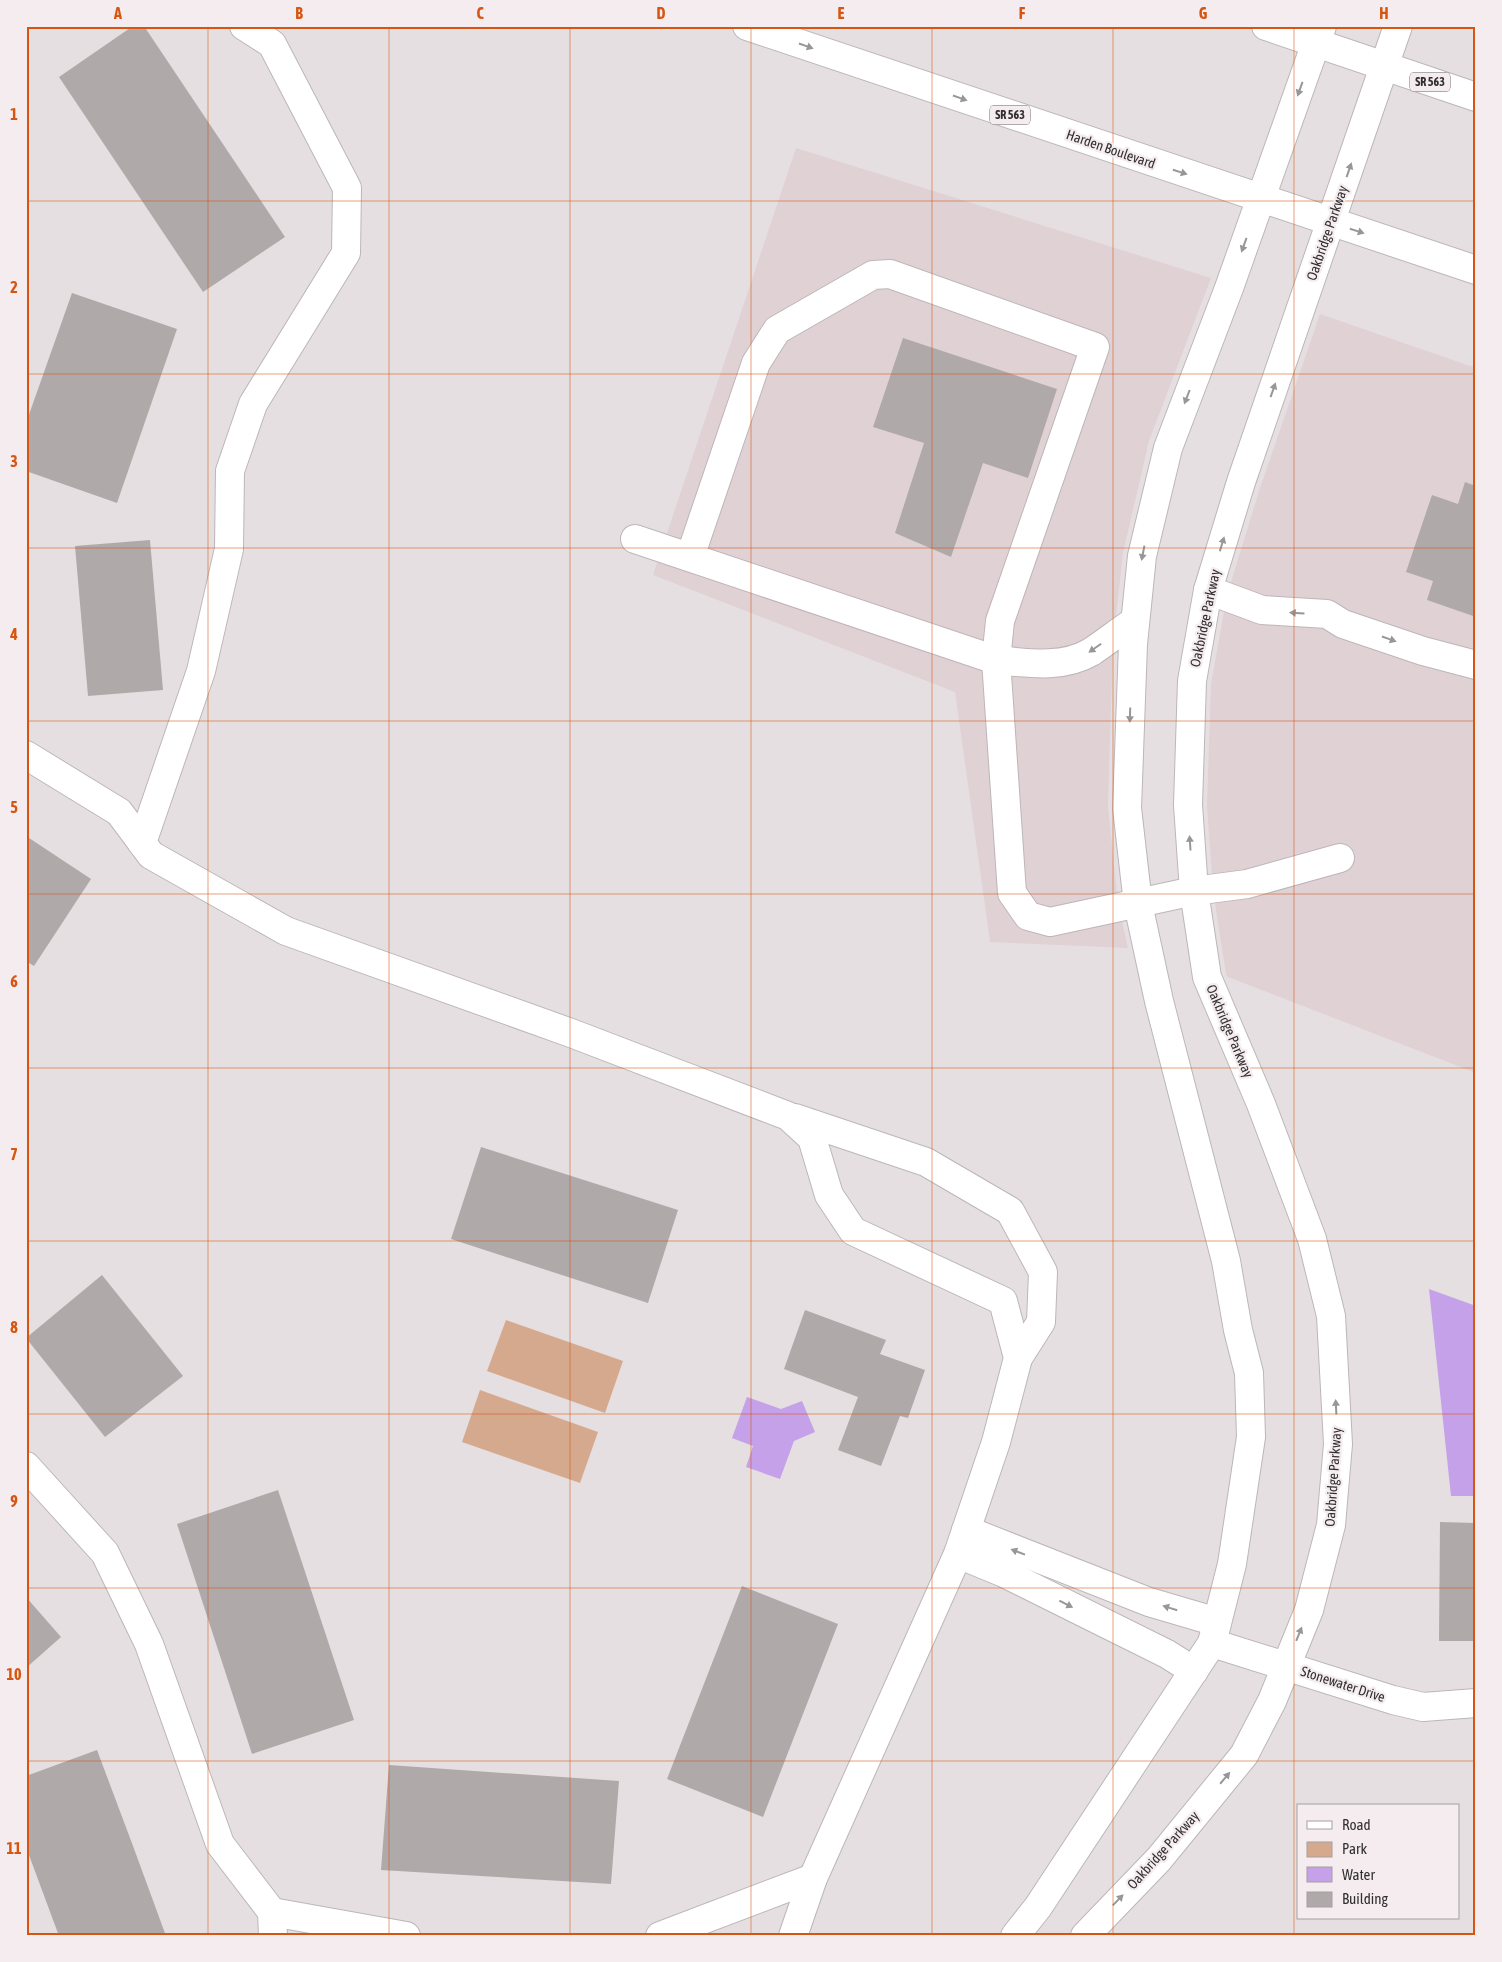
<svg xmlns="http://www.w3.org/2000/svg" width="1502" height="1962" font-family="'Asap Condensed',sans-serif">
  <rect width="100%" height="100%" fill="#e6dfe1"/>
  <g fill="#e0d1d5">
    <polygon points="796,148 1211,278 1149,441 1123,553 1113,642 1108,806 1118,904 1128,948 990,942 955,692 653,575"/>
    <polygon points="1320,314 1476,368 1476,1073 1228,977 1226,974 1213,891 1207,806 1211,684 1227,595 1260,488"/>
  </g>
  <g fill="#d5a98e">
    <polygon points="506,1320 623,1361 605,1413 487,1371"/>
    <polygon points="480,1390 598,1432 580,1483 462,1442"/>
  </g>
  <g fill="#c4a1e8">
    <polygon points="1429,1289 1476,1306 1476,1496 1451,1496"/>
    <polygon points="747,1397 781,1409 802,1401 815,1432 794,1441 780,1479 746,1467 753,1446 732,1438"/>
  </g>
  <g fill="#b0a9a9">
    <polygon points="133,26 144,26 285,237 203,292 59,77"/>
    <polygon points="72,293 177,329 117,503 26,471 26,423"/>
    <polygon points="903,338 1057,389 1028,478 983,463 951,557 895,533 924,443 873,427"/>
    <polygon points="1465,482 1476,486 1476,617 1427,600 1433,581 1406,572 1432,495 1458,504"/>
    <polygon points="150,540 163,690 88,696 75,546"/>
    <polygon points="26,836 91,879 34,966 26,961"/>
    <polygon points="481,1147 678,1210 648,1303 451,1239"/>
    <polygon points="102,1275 183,1376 105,1437 26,1338"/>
    <polygon points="805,1310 886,1340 880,1354 925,1370 908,1418 900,1416 881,1466 838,1450 858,1397 784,1369"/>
    <polygon points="278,1490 354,1720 252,1754 177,1524"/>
    <polygon points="1440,1522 1476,1523 1476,1641 1439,1641"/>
    <polygon points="742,1586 838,1624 763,1817 667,1779"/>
    <polygon points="26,1597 61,1637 26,1668"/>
    <polygon points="97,1750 133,1846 166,1936 59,1936 26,1847 26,1776"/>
    <polygon points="389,1765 619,1781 611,1884 381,1870"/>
  </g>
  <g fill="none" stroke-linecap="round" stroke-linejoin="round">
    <g stroke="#bdb6b8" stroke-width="30">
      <g id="minor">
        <path d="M 635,539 L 996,660 C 1027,663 1062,669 1091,652 C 1106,642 1120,631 1135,621"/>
        <polyline points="690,557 756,363 777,330 873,275 890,274 1095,347 1000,621 996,660 1012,893 1028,916 1050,922 1194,891 1247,884 1340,858"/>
        <polyline points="1208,590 1262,610 1327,614 1343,624 1423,651 1476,665"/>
        <polyline points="26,755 119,812 151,855 286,931 571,1033 788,1116 812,1138 829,1195 853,1231 1003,1301 1018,1358 996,1442 958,1554 813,1878 793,1936"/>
        <polyline points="142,843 201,671 229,549 230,471 253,404 346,253 347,188 272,44 244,26"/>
        <polyline points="795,1118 926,1162 1010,1211 1043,1272 1041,1322 1018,1358"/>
        <polyline points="26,1466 105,1553 149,1644 220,1844 272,1912 273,1936"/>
        <polyline points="966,1530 1149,1602 1217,1622"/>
        <polyline points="958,1554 1004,1573 1167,1654 1194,1671"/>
        <polyline points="1212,1643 1393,1700 1423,1707 1476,1703"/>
        <polyline points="272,1912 406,1936"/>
        <polyline points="660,1936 813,1878"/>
        <polyline points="1015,1936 1038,1907 1212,1643 1232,1564 1251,1437 1249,1373 1238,1330 1226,1261 1159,1001 1138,904 1127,808 1133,644 1142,556 1168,448 1229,288 1322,26"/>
        <polyline points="1085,1936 1159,1859 1244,1755 1272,1701 1309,1610 1331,1525 1338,1444 1331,1316 1312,1239 1261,1104 1207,977 1194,891 1188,805 1192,681 1208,590 1241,482 1398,26"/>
      </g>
    </g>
    <g stroke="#bdb6b8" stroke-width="30">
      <g id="major">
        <polyline points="747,26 1476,270"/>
        <polyline points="1266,26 1476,97"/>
      </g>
    </g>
    <use href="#minor" stroke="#fff" stroke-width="28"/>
    <use href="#major" stroke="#fff" stroke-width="28"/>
  </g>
  <defs><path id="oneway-solid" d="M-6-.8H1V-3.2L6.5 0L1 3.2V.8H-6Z" transform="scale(1.25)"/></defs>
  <g fill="#989798">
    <use href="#oneway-solid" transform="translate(806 46) rotate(19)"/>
    <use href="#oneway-solid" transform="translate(1300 89) rotate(110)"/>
    <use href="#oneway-solid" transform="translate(960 98) rotate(19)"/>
    <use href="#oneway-solid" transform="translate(1349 170) rotate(-71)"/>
    <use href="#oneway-solid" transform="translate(1180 172) rotate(18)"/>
    <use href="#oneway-solid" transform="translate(1357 231) rotate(18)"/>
    <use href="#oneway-solid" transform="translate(1244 245) rotate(110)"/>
    <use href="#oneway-solid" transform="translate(1273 390) rotate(-71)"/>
    <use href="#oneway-solid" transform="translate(1187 397) rotate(111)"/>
    <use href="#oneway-solid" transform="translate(1222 544) rotate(-73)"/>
    <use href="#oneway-solid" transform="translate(1143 553) rotate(101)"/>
    <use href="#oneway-solid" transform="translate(1297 613) rotate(-176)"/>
    <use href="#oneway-solid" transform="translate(1389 639) rotate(19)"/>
    <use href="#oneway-solid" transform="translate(1095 648) rotate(145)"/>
    <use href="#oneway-solid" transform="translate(1130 715) rotate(92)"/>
    <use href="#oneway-solid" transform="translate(1190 843) rotate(-94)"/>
    <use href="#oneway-solid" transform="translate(1336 1407) rotate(-93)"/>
    <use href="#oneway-solid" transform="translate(1018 1552) rotate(-159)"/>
    <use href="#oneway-solid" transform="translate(1066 1604) rotate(27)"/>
    <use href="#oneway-solid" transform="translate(1170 1608) rotate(-163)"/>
    <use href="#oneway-solid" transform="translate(1299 1634) rotate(-68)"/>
    <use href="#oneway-solid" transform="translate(1225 1778) rotate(-50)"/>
    <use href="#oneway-solid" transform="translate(1118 1900) rotate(-46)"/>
  </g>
  <path fill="none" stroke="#d65510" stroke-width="1" stroke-opacity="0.55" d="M 208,26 L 208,1936M 389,26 L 389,1936M 570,26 L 570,1936M 751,26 L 751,1936M 932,26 L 932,1936M 1113,26 L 1113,1936M 1294,26 L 1294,1936M 26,201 L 1476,201M 26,374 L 1476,374M 26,548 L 1476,548M 26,721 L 1476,721M 26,894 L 1476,894M 26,1068 L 1476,1068M 26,1241 L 1476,1241M 26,1414 L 1476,1414M 26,1588 L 1476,1588M 26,1761 L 1476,1761"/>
  <g text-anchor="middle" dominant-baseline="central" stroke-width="4.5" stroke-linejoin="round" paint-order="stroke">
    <g fill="#f4ecee" stroke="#6c6869" stroke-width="1">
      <rect x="1410" y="72.5" width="40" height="19" rx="4"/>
      <rect x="990" y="105.5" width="40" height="19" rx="4"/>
    </g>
    <g font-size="12" font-weight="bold" fill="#322f30">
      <text x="1430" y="82">SR 563</text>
      <text x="1010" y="115">SR 563</text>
    </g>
    <g font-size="14" fill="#322f30" stroke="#f4ecee">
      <text transform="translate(1111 149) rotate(19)">Harden Boulevard</text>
      <text transform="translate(1327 233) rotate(-71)">Oakbridge Parkway</text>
      <text transform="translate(1205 618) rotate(-78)">Oakbridge Parkway</text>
      <text transform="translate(1230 1031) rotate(67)">Oakbridge Parkway</text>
      <text transform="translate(1333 1477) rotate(-86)">Oakbridge Parkway</text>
      <text transform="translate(1343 1684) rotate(18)">Stonewater Drive</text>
      <text transform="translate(1163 1850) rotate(-48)">Oakbridge Parkway</text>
    </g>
  </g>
  <rect width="1502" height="1962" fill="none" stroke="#f4ecee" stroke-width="55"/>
  <rect x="1297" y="1804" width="162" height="115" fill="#f4ecee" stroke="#a6a0a2"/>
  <rect x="1307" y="1821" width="25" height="8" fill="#ffffff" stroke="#a6a0a2"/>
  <text x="1342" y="1830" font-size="15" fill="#322f30">Road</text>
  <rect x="1307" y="1842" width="25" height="15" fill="#d5a98e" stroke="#a6a0a2"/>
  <text x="1342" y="1854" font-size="15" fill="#322f30">Park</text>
  <rect x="1307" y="1867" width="25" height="15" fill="#c4a1e8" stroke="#a6a0a2"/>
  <text x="1342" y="1880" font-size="15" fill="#322f30">Water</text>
  <rect x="1307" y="1892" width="25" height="15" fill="#b0a9a9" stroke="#a6a0a2"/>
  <text x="1342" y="1904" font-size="15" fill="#322f30">Building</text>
  <rect x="28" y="28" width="1446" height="1906" fill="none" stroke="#d65510" stroke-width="2"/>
  <g font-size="16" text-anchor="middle" font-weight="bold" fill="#d65510">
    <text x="118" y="19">A</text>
    <text x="299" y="19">B</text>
    <text x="480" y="19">C</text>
    <text x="661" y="19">D</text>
    <text x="841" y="19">E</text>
    <text x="1022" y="19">F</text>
    <text x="1203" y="19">G</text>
    <text x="1384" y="19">H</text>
    <text x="14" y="120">1</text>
    <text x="14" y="293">2</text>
    <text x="14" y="467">3</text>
    <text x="14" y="640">4</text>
    <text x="14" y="813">5</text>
    <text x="14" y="987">6</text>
    <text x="14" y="1160">7</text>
    <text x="14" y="1333">8</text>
    <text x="14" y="1507">9</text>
    <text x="14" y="1680">10</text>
    <text x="14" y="1854">11</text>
  </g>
</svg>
